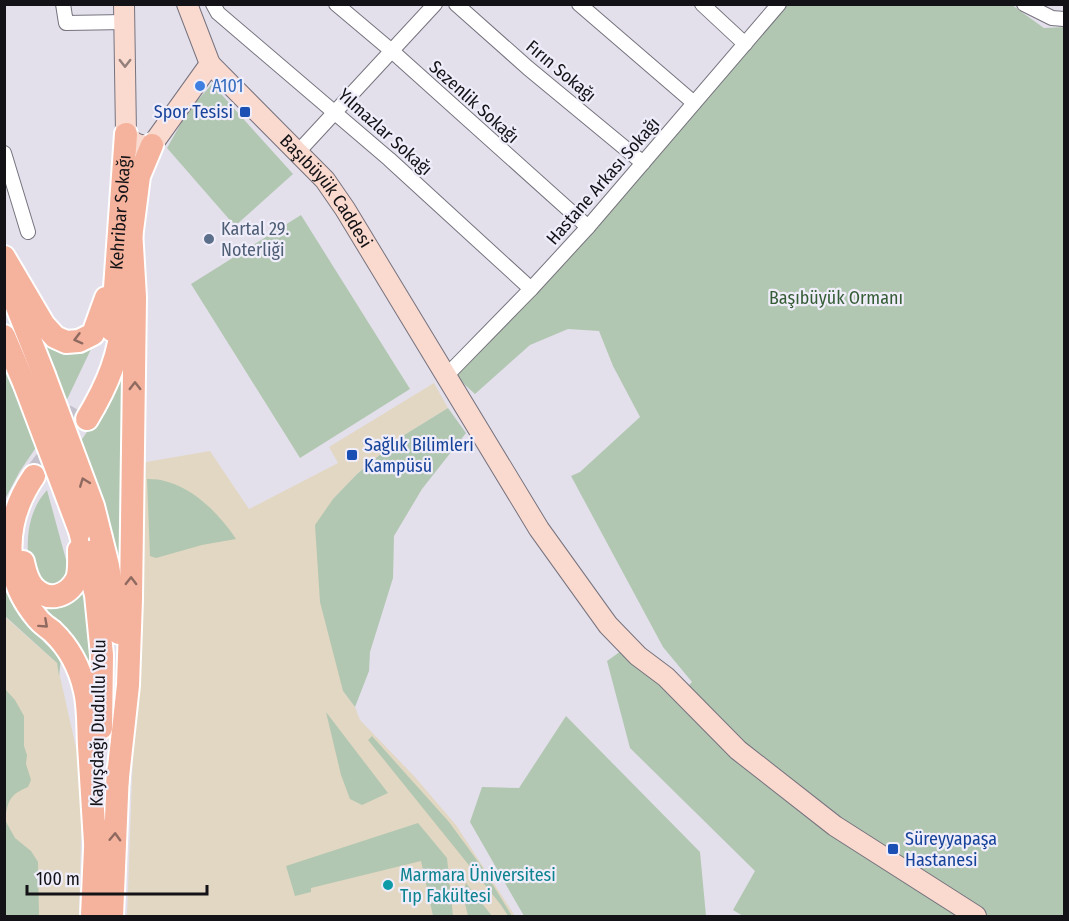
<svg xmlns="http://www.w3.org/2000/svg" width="1069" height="921" font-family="'Fira Sans Condensed',sans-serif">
  <rect width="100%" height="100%" fill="#e3e0ec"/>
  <g fill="#e2d7c3">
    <polygon points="434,383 448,408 401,437 357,474 333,499 343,691 355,707 360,720 414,776 456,825 515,916 127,916 138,619 140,463 210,451 249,509 338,463 329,447"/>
    <polygon points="4,616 57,663 79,761 82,802 79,916 5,916"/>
  </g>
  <g fill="#b2c7b1">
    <polygon points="785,5 1012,5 1044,28 1064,27 1064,916 743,916 733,910 755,871 630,748 607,661 621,651 675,699 692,682 663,647 571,476 580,472 640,417 613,366 599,331 568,329 530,345 475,394 454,375"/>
    <polygon points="212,84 293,174 235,226 167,148 188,111"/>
    <polygon points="301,215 410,389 300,458 191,284"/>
    <path d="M 38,342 C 56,353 73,351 92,347 L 62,410 Z"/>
    <polygon points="124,357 123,606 78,445 89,429"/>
    <polygon points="4,368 37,446 20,471 5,499"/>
    <polygon points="448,408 466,433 422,489 394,536 393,578 370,652 369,671 355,707 343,691 320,602 315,525 333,499 357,474 401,437"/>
    <path d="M 147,479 C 184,478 217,510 236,539 L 202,545 L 156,558 L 150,556 Z"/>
    <path d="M 47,490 L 68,567 L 67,579 L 53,589 L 30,571 C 25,543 27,512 47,490 Z"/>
    <polygon points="84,587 92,654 92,687 31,604"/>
    <polygon points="4,588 25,623 61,659 59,676 57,663 5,616"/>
    <path d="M 5,689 L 15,700 L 24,716 L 24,746 L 27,755 L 26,764 L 31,780 L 28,787 C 9,795 8,801 5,820 L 15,838 L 31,851 L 38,862 L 39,916 L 5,916 Z"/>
    <polygon points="326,712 388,793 362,805 350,799 341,775"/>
    <polygon points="566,716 700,852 706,916 524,916 470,822 482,787 519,788"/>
    <polygon points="372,736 449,822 482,867 512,916 508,916 501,905 368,740"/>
    <polygon points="418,823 447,858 453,916 433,916 421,861 311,888 311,892 295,896 286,866"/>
    <polygon points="466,883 492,916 468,916 463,895"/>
  </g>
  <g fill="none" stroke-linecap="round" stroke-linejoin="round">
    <polyline stroke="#c4c1cc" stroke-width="22" stroke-dasharray="22 11" stroke-linecap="butt" points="34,476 71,427 80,411"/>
    <g stroke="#76737e" stroke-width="16">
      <g id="minor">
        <polyline points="63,4 66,23 125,22"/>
        <polyline points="213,4 218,13 389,159 531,289"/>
        <polyline points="336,4 393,52 588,227"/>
        <polyline points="456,4 528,68 643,163"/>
        <polyline points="579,4 694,103"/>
        <polyline points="702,4 745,44"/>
        <polyline points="1024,4 1052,18 1064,19"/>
        <polyline points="298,152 435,4"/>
        <polyline points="4,153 28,232"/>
        <polyline points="446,376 531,289 588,227 779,4"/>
      </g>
    </g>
    <g stroke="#76737e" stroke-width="22">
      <g id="secondary">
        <path d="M 124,4 L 126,134 C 133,144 140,147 152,145 L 210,64"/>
        <path id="s1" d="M 187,4 L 210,64 L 325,180 L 345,209 L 539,529 L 608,625 L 638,656 L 666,677 L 738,750 L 835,826 L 976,916"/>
      </g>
    </g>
    <g stroke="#fff" stroke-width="26">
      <g id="primary">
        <polyline points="130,246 139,176 152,145"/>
        <polyline points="4,257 44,325 55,337 66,342 79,341 93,334 106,298"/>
        <polyline points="8,284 44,375"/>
        <path id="s2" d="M 112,330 L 126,134"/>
        <polyline points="4,336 25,385"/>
        <path d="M 87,419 C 108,384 120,355 123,314"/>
        <path d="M 34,476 C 3,521 1,576 38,619 C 42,624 47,627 52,631 C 69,647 80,668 85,691 C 89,708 88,727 89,745 C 91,778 93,810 95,842"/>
        <polyline points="80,531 96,595 102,655 101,728"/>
        <polyline points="101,538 108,566 119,633"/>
        <path d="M 23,562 C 25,571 27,581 34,588 C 49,603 68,596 77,579 C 80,571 79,559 79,550"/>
        <polyline points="117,786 128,685 131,599 135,297 131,230"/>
        <polyline points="92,916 96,827"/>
        <polyline points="112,916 118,771"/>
      </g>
    </g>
    <use href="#minor" stroke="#fff" stroke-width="14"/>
    <use href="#secondary" stroke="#fad9ce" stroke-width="20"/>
    <use href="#primary" stroke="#f5b29c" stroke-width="22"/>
    <g stroke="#fff" stroke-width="26" stroke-linecap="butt">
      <g id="primary-bridge">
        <polyline points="44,375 93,506 101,538"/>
        <polyline points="25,385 80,531"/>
      </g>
    </g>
    <use href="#primary-bridge" stroke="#f5b29c" stroke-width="22"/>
  </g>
  <defs><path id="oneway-chevron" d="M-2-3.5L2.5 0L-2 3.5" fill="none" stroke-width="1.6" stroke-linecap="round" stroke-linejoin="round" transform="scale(1.5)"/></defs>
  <use stroke="#927f7b" href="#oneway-chevron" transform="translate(125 63) rotate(90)"/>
  <g stroke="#8f6a60">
    <use href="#oneway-chevron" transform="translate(78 339) rotate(165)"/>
    <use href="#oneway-chevron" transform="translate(135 386) rotate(-90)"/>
    <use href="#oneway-chevron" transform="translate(84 482) rotate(-111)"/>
    <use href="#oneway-chevron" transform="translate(131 581) rotate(-89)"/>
    <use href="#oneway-chevron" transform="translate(44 624) rotate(42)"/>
    <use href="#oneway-chevron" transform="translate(115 837) rotate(-88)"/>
  </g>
  <circle fill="#3f7fe0" stroke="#f0edfa" stroke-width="2" cx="200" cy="86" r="6"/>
  <g fill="#1a4fb4" stroke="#f0edfa" stroke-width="2">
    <rect x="239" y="106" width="12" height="12" rx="3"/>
    <rect x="346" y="449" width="12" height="12" rx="3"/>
    <rect x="887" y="843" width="12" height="12" rx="3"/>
  </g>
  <circle fill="#5c6f8a" stroke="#f0edfa" stroke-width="2" cx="209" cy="239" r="6"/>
  <circle fill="#0f9aa8" stroke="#f0edfa" stroke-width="2" cx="388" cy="885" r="6"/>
  <g text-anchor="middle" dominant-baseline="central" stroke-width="4.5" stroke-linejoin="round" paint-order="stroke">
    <g font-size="18" fill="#131216" stroke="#f0edfa">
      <text transform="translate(561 71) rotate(40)">Fırın Sokağı</text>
      <text transform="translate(474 102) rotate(42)">Sezenlik Sokağı</text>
      <text transform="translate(385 132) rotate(42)">Yılmazlar Sokağı</text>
      <text transform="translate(603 181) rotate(-49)">Hastane Arkası Sokağı</text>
      <text stroke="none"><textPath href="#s1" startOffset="237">Başıbüyük Caddesi</textPath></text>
      <text stroke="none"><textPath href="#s2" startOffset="118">Kehribar Sokağı</textPath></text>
      <text transform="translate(98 723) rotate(-89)">Kayışdağı Dudullu Yolu</text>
    </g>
    <g font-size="18" fill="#366cbe" stroke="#f0edfa" text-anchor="start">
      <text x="212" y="86">A101</text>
    </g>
    <g font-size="18" fill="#164399" stroke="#f0edfa" text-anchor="start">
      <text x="233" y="112" text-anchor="end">Spor Tesisi</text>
      <text x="364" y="445">Sağlık Bilimleri<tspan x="364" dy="21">Kampüsü</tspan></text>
      <text x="905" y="839">Süreyyapaşa<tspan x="905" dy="21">Hastanesi</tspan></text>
    </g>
    <g font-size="18" fill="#4e5e75" stroke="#f0edfa" text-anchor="start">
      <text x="221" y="229">Kartal 29.<tspan x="221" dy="21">Noterliği</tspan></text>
    </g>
    <g font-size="18" fill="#355d35" stroke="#f0edfa">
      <text x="836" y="298">Başıbüyük Ormanı</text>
    </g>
    <g font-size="18" fill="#0d838f" stroke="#f0edfa" text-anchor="start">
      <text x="400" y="875">Marmara Üniversitesi<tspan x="400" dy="21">Tıp Fakültesi</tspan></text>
    </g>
  </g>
  <rect width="1069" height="921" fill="none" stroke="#131216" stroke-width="12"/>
  <path d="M27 885v9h180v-9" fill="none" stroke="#131216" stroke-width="3"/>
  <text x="36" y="885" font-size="18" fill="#131216" stroke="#f0edfa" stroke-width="4.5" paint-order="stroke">100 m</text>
</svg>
